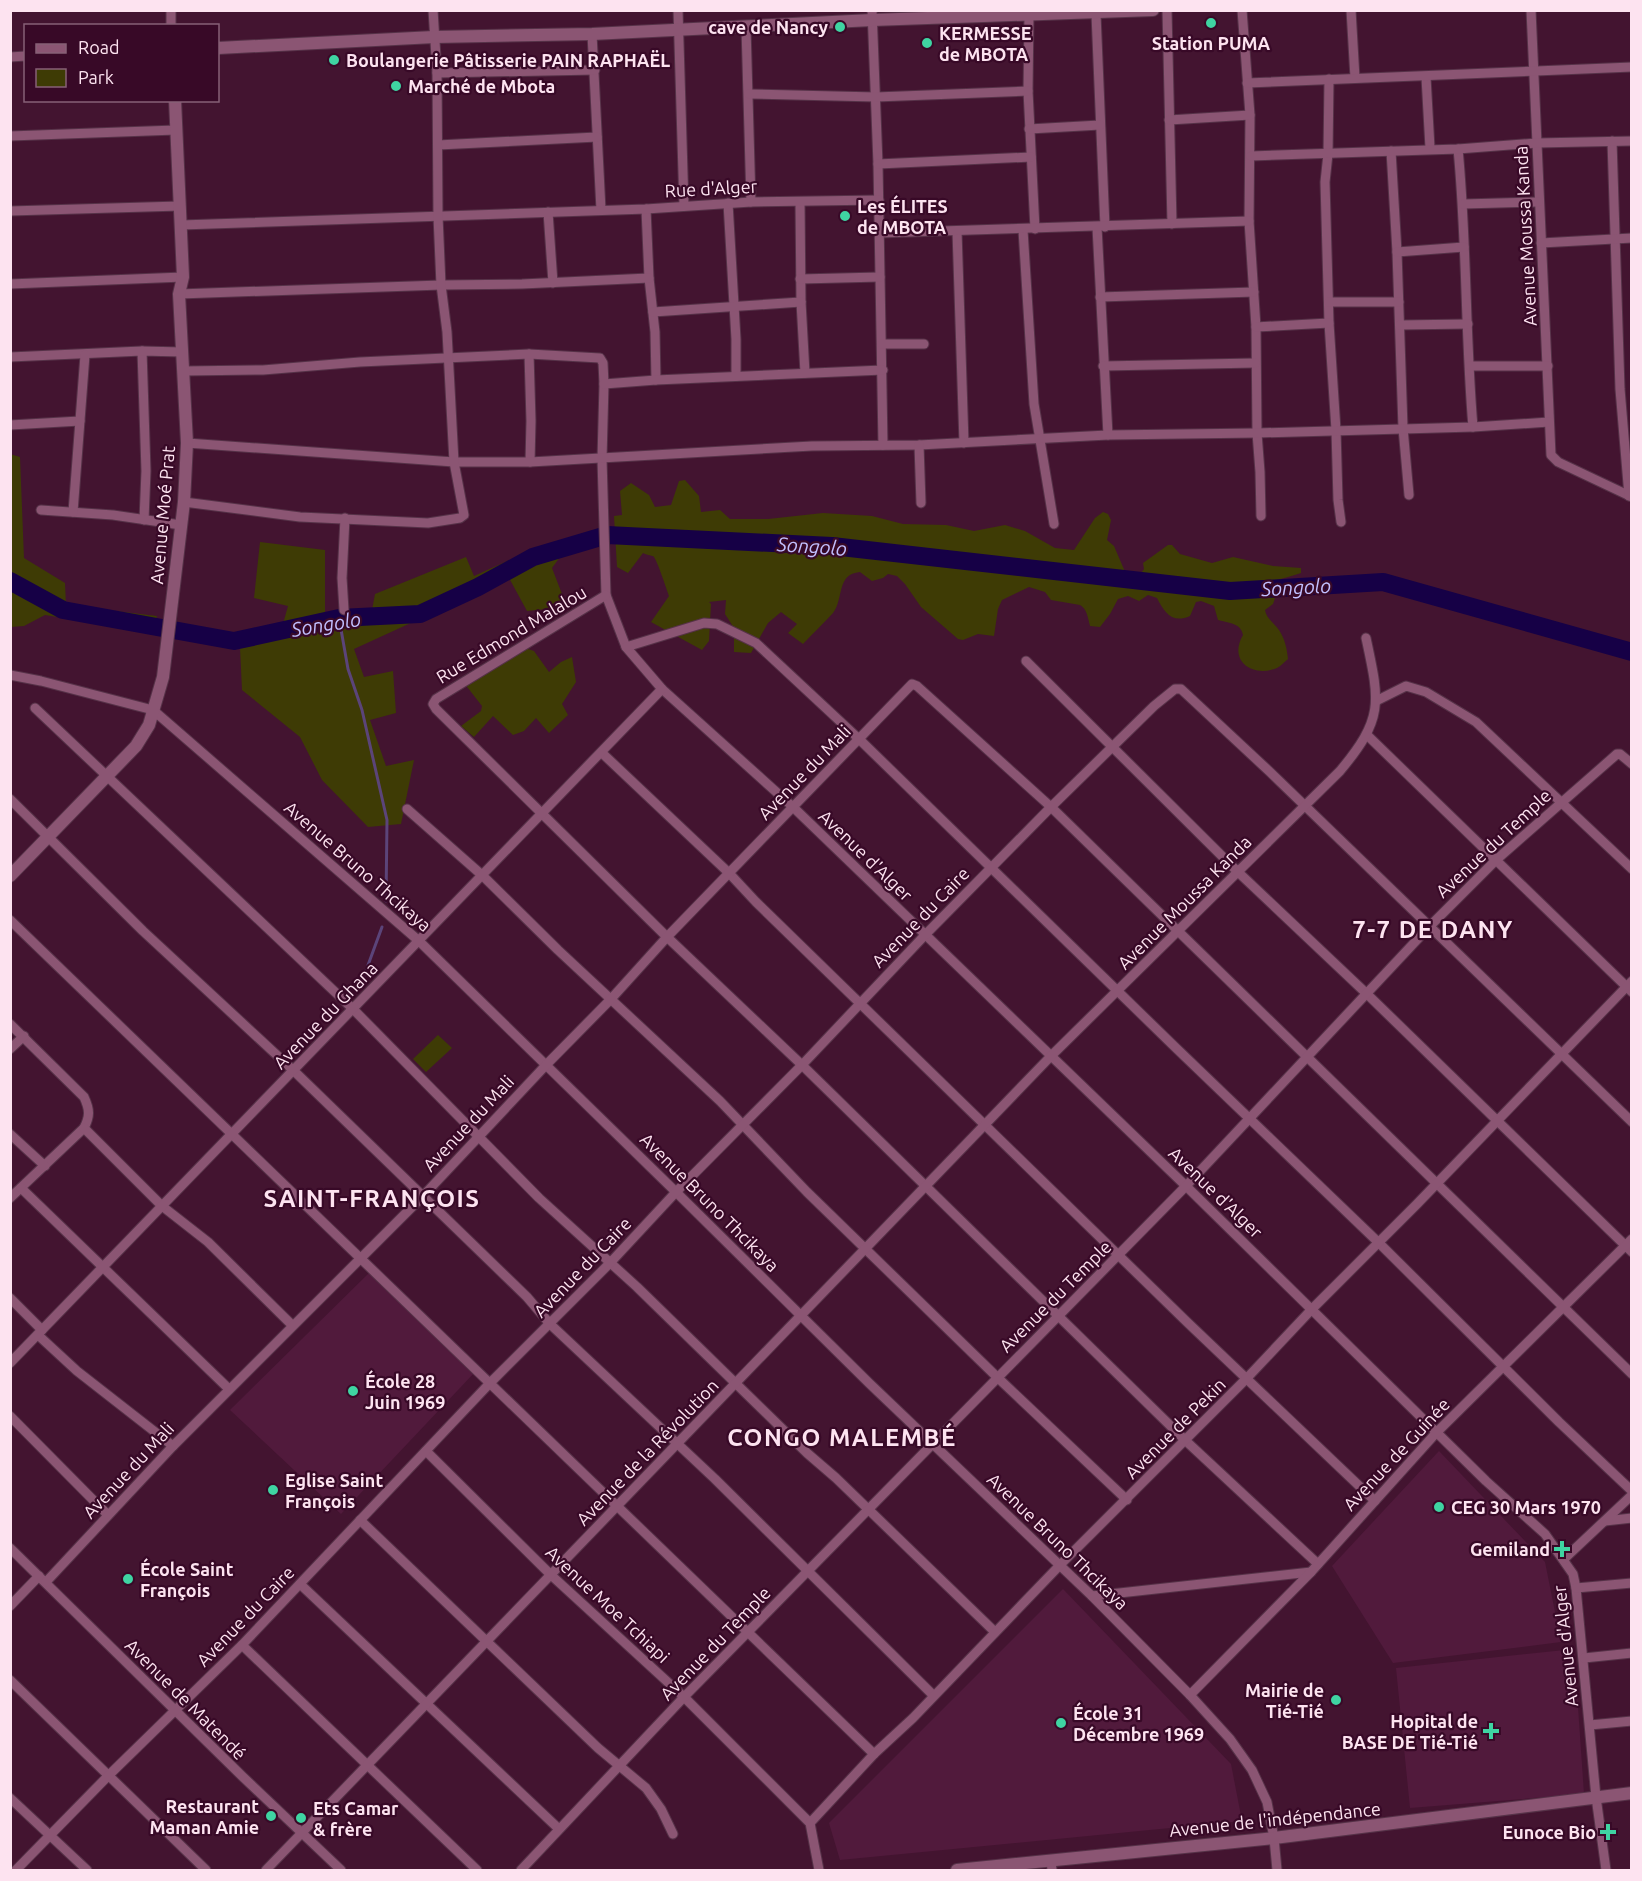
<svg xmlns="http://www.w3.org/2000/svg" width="1642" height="1881" font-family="Ubuntu,sans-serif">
  <rect width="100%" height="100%" fill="#431430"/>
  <g fill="#511a3c">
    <polygon points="371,1271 475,1372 341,1514 230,1410"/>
    <polygon points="1439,1451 1545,1562 1561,1642 1393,1663 1332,1566"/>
    <polygon points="1063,1589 1231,1764 1242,1821 840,1860 829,1823"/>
    <polygon points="1574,1649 1584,1794 1410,1808 1396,1668"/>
  </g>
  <g fill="#3e3b05">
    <polygon points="10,454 20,457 24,558 65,583 66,605 157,616 152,633 45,615 24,626 11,627"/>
    <path d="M 685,480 L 699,496 L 701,512 L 720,510 L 730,519 L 768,519 L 823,513 L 872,516 L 903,524 L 946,525 L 974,531 L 1005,525 L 1025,531 L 1055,548 L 1074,550 L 1095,518 L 1103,512 L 1108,514 L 1111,520 L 1107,540 L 1114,546 L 1126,574 L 1131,576 L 1141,573 L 1144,569 L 1143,563 L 1168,545 L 1172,545 L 1180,554 L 1212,563 L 1233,557 L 1273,566 L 1301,568 L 1301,573 C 1275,582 1236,589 1209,585 C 1203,585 1197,582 1191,580 C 1175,576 1158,576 1141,579 L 1019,562 L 995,562 L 912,549 L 885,548 L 863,543 L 847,543 L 827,538 L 793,540 L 750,539 L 757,547 L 776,548 L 787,546 L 877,552 L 887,555 L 928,558 L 951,565 L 996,566 L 1012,570 L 1158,584 L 1224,593 L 1253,594 L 1279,587 L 1273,604 L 1265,610 C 1266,618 1274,623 1279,630 C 1285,639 1287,649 1288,659 C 1284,662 1281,666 1277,668 C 1252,678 1228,661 1243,635 C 1241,623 1229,623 1218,620 L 1214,606 L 1201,601 L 1196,602 L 1190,616 C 1172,624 1164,612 1157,598 L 1148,595 L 1139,601 L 1128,596 L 1118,599 L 1110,614 L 1100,627 L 1090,626 C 1088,618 1087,609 1080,605 L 1051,600 L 1045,592 L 1029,587 L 1002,600 L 998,609 L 994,636 L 978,634 L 963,640 L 958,639 L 921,607 L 905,584 L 897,576 L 888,574 L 883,578 L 872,581 L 860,572 C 836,574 844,599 833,613 C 824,623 813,633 803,644 L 788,633 L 797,624 L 781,612 L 768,623 L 751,653 L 734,652 L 734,628 L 725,614 L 726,600 L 709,602 L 711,604 L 709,641 L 702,650 L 651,622 L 669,596 C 666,588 657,559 653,556 C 652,556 645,554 643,553 L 628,573 L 617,567 L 614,516 L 622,515 L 620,491 L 631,483 L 649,495 L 655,507 L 671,505 L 679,481 Z"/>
    <polygon points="591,535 592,543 563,553 552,568 567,607 527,611 509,578 354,649 364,677 393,671 396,713 370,720 386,766 414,760 401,824 368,827 322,780 300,737 242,690 240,648 279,638 288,606 254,598 260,542 325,550 325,614 372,610 375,594 466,557 474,576 514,558"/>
    <polygon points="525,648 534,651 549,672 561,662 572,657 576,682 562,704 568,715 549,733 536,718 524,731 513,735 493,716 474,737 461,726 481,711 482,706 464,683"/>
    <polygon points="438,1035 452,1048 426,1072 413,1059"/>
  </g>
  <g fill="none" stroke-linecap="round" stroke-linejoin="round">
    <g stroke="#5b4479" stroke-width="3">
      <polyline points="339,618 348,669 362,710 387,820 386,901"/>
      <polyline points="360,987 382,927"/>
    </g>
    <polyline stroke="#160046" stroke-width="18" points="10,581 63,610 234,641 339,618 420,614 478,587 533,557 607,535 832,546 1230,591 1383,582 1632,652"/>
    <g stroke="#563248" stroke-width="11">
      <g id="minor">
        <polyline points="171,10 171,26"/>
        <polyline points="678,10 684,206"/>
        <polyline points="872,10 878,164 883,445"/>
        <polyline points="1167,10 1172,224"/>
        <polyline points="1242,10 1250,115 1249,221 1256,327 1257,433 1260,472 1261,516"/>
        <polyline points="1351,10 1355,78"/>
        <path d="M 1531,10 C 1537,159 1545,306 1551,455 L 1558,462 L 1632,497"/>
        <polyline points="1096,14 1105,227"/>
        <polyline points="1029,15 1028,91 1035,229"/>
        <polyline points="746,27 751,202"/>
        <polyline points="592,34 601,210"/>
        <polyline points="10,57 26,56"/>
        <polyline points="437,73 595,70"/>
        <polyline points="1426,77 1430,148"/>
        <polyline points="1329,79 1328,154 1325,182 1329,323 1336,430 1338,500 1341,522"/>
        <polyline points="1247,83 1632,67"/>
        <polyline points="749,94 876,97 1028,91"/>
        <polyline points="1169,120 1250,115"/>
        <polyline points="1029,129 1100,125"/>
        <polyline points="10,136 176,130"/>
        <polyline points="1612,141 1620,389 1629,496"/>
        <polyline points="438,145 597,137"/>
        <path d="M 1458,149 C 1467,241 1465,334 1473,427"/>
        <polyline points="1391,151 1397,252 1403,428 1409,495"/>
        <polyline points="1251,156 1458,149 1537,143 1632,141"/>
        <polyline points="878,164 1031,157"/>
        <polyline points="800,202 801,302 805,373"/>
        <polyline points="728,203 736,339 736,376"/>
        <polyline points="1463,204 1538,202"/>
        <polyline points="646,209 649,278 655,332 656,380"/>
        <polyline points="10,211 180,206"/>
        <polyline points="548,212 553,283"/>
        <polyline points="181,225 646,209 751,202 879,200"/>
        <polyline points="1097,227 1108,435"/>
        <polyline points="1023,230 1034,404 1054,524"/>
        <polyline points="957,231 964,443"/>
        <polyline points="879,233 1249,221"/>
        <polyline points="1541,243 1632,238"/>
        <polyline points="1397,252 1464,247"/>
        <polyline points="800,279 880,277"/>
        <polyline points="10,284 183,277"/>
        <polyline points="179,294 441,285 522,284 649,278"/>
        <polyline points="1100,297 1254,292"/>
        <polyline points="1329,302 1399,302"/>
        <polyline points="653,312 801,302"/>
        <polyline points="1400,325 1468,324"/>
        <polyline points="1256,327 1329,323"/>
        <polyline points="882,344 924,344"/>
        <polyline points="142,351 146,471 144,520"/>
        <polyline points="529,354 531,421 530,462"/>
        <polyline points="10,357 142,351 182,352"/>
        <polyline points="1103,366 1255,363"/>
        <polyline points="1470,366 1548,366"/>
        <polyline points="184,371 263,370 360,362 529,354 600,358 603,363 604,384 602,459 606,595 626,647 662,689 793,807 1186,1186 1486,1481 1545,1534 1573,1574 1576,1588 1596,1797 1606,1870"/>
        <polyline points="604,384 656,380 883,370"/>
        <polyline points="10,425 80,421"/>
        <polyline points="187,443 454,462 530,462 812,446 919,445 1108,435 1257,433 1473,427 1549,422"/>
        <polyline points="919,445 921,503"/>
        <polyline points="184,502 300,517 428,523 460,518 464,515 454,462 447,332 441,285 438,216 437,73 433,10"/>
        <polyline points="41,510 113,515 181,525"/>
        <polyline points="73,512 85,355"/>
        <polyline points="606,595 436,699 433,704 436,709 667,937 802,1065 1186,1441 1318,1564"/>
        <polyline points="344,610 342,578 345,518"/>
        <polyline points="626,647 704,623 717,624 756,643 859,739 1175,1047 1378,1242 1559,1422 1632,1491"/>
        <polyline points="1026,661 1238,872 1367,994 1632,1252"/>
        <polyline points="10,675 41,681 153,710 419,941 676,1192 869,1383 1092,1596 1190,1695 1230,1739 1252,1770 1267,1802 1274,1838 1277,1870"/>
        <polyline points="1376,701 1406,686 1426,692 1476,722 1632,869"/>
        <polyline points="35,708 353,1009 539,1198 637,1287 807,1453 836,1478 995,1632"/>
        <polyline points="1367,735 1632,992"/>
        <polyline points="602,753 729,873 756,902 1187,1322 1375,1501"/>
        <polyline points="10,799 143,931 294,1071 527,1297 550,1324 715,1479 933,1695"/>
        <polyline points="407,809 483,876 558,950 720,1101 807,1192 997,1377 1127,1500"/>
        <polyline points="10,920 874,1754"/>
        <path d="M 10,1024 L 84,1097 C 90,1110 90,1116 84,1128 L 10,1198"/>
        <polyline points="10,1049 24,1036"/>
        <polyline points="84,1128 162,1206 208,1242 292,1325"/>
        <polyline points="10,1134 45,1166"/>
        <polyline points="21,1188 229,1389"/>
        <polyline points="10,1298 42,1330"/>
        <polyline points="38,1335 77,1371 173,1446"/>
        <polyline points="10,1363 662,689"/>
        <polyline points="10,1416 108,1515"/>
        <polyline points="426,1451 551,1575 684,1697 810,1823 819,1870"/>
        <polyline points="360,1520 550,1702 598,1748 646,1788 661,1809 673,1834"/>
        <polyline points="1605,1521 1632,1518"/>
        <polyline points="10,1548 242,1776 341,1870"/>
        <polyline points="1564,1559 1632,1495"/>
        <polyline points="46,1582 173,1446 423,1196 546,1065 611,999 667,937 912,684 917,686 1051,807 1632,1374"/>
        <polyline points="300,1584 559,1829"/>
        <polyline points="1576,1588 1632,1583"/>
        <polyline points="1092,1596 1311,1572"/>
        <polyline points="10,1606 39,1576"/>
        <polyline points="242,1645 477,1870"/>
        <polyline points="1584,1658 1632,1653"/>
        <polyline points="10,1680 206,1870"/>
        <polyline points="1190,1695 1311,1572 1436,1433 1632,1239"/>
        <polyline points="1590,1725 1632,1721"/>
        <polyline points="10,1798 87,1870"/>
        <polyline points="810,1823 874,1754 913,1718 1060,1565 1247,1378 1312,1309 1417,1204 1632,981"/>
        <polyline points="1051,1861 1052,1870"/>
        <polyline points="16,1870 109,1775 242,1645 490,1383 610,1263 676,1192 802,1065 925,935 1051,807 1154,706 1175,689 1181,689 1270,772 1632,1122"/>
        <path d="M 266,1870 L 1051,1056 L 1340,771 C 1384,718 1380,703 1366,638"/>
        <polyline points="521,1870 684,1697 1186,1186 1429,927 1496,860 1617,754 1620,754 1632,764"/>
      </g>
    </g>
    <g stroke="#563248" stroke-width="14">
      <g id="tertiary">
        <polyline points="218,48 434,37 592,34 872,20 1153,10"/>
        <polyline points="10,876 136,746 149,725 163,677 184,502 187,443 179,294 183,277 175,100"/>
        <polyline points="957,1870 1274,1838 1632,1793"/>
      </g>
    </g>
    <use href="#minor" stroke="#8b5573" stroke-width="9"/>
    <use href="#tertiary" stroke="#8b5573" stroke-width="12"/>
  </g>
  <g fill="#3fd4a2" stroke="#380927" stroke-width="2">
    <circle cx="1211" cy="23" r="6"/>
    <circle cx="840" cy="27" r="6"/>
    <circle cx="927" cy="43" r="6"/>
    <circle cx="334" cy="60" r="6"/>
    <circle cx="396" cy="86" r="6"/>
    <circle cx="845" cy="216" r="6"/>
    <circle cx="353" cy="1391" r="6"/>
    <circle cx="273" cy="1490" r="6"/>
    <circle cx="1439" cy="1507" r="6"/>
    <path d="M1559 1540h6v6h6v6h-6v6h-6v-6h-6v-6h6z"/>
    <circle cx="128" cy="1579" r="6"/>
    <circle cx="1336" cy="1700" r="6"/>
    <circle cx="1061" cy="1723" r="6"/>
    <path d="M1488 1722h6v6h6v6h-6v6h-6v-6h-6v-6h6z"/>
    <circle cx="271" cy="1816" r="6"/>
    <circle cx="301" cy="1818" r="6"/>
    <path d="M1605 1823h6v6h6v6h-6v6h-6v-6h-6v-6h6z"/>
  </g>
  <g text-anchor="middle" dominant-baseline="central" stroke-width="4.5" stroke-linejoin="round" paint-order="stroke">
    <g font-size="18" font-weight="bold" fill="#fde3f0" stroke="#380927" text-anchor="start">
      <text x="828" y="27" text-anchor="end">cave de Nancy</text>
      <text x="939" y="33">KERMESSE<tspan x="939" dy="21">de MBOTA</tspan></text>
      <text x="1211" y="43" text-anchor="middle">Station PUMA</text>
      <text x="346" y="60">Boulangerie Pâtisserie PAIN RAPHAËL</text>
      <text x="408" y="86">Marché de Mbota</text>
      <text x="857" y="206">Les ÉLITES<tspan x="857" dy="21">de MBOTA</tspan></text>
      <text x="365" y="1381">École 28<tspan x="365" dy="21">Juin 1969</tspan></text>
      <text x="285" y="1480">Eglise Saint<tspan x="285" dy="21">François</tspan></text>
      <text x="1451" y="1507">CEG 30 Mars 1970</text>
      <text x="1550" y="1549" text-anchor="end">Gemiland</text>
      <text x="140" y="1569">École Saint<tspan x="140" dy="21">François</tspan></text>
      <text x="1324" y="1690" text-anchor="end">Mairie de<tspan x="1324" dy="21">Tié-Tié</tspan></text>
      <text x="1073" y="1713">École 31<tspan x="1073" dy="21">Décembre 1969</tspan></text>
      <text x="1478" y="1721" text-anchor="end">Hopital de<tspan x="1478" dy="21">BASE DE Tié-Tié</tspan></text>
      <text x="259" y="1806" text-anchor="end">Restaurant<tspan x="259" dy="21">Maman Amie</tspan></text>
      <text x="313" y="1808">Ets Camar<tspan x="313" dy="21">&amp; frère</tspan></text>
      <text x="1596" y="1832" text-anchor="end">Eunoce Bio</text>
    </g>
    <g font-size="18" fill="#fde3f0" stroke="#380927">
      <text transform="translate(711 188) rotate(-3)">Rue d'Alger</text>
      <text transform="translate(1525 236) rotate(-93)">Avenue Moussa Kanda</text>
      <text transform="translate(162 515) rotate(-85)">Avenue Moé Prat</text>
      <text transform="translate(511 634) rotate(-31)">Rue Edmond Malalou</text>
      <text transform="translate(804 772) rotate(-46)">Avenue du Mali</text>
      <text transform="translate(1493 843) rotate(-43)">Avenue du Temple</text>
      <text transform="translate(866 855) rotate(44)">Avenue d'Alger</text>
      <text transform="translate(358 866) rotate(41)">Avenue Bruno Thcikaya</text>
      <text transform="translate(1184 902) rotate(-45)">Avenue Moussa Kanda</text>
      <text transform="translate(920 917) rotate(-46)">Avenue du Caire</text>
      <text transform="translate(325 1015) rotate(-46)">Avenue du Ghana</text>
      <text transform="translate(468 1123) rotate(-47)">Avenue du Mali</text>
      <text transform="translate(1216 1192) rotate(44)">Avenue d'Alger</text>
      <text transform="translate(710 1202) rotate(45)">Avenue Bruno Thcikaya</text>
      <text transform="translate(582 1267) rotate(-46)">Avenue du Caire</text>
      <text transform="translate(1055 1296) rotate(-45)">Avenue du Temple</text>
      <text transform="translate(1175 1428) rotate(-45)">Avenue de Pekin</text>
      <text transform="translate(647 1452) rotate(-46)">Avenue de la Révolution</text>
      <text transform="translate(1396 1454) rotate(-47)">Avenue de Guinée</text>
      <text transform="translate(128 1470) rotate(-47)">Avenue du Mali</text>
      <text transform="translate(1058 1541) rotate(44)">Avenue Bruno Thcikaya</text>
      <text transform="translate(608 1604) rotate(43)">Avenue Moe Tchiapi</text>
      <text transform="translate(245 1616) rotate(-46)">Avenue du Caire</text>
      <text transform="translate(715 1643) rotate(-46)">Avenue du Temple</text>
      <text transform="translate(1565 1646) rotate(-96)">Avenue d'Alger</text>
      <text transform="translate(186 1699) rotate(45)">Avenue de Matendé</text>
      <text transform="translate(1275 1819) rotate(-6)">Avenue de l'indépendance</text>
    </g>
    <g font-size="20" font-style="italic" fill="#c1bfff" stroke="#380927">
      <text transform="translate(812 546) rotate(4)">Songolo</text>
      <text transform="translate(1296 587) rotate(-3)">Songolo</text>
      <text transform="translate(326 624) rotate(-9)">Songolo</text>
    </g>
    <g font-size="24" font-weight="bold" letter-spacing="1.5" fill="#fde3f0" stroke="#380927">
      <text x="1433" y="929">7-7 DE DANY</text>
      <text x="372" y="1198">SAINT-FRANÇOIS</text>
      <text x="842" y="1437">CONGO MALEMBÉ</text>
    </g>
  </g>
  <rect width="1642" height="1881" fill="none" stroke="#fde3f0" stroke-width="24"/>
  <rect x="24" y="24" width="195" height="78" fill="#380927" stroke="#876077" stroke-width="1.5"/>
  <rect x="36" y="44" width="30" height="9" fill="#8b5573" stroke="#876077" stroke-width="1.5"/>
  <text x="78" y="54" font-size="18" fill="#fde3f0">Road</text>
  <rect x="36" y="69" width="30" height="18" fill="#3e3b05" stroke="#876077" stroke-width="1.5"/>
  <text x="78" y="84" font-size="18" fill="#fde3f0">Park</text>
</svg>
